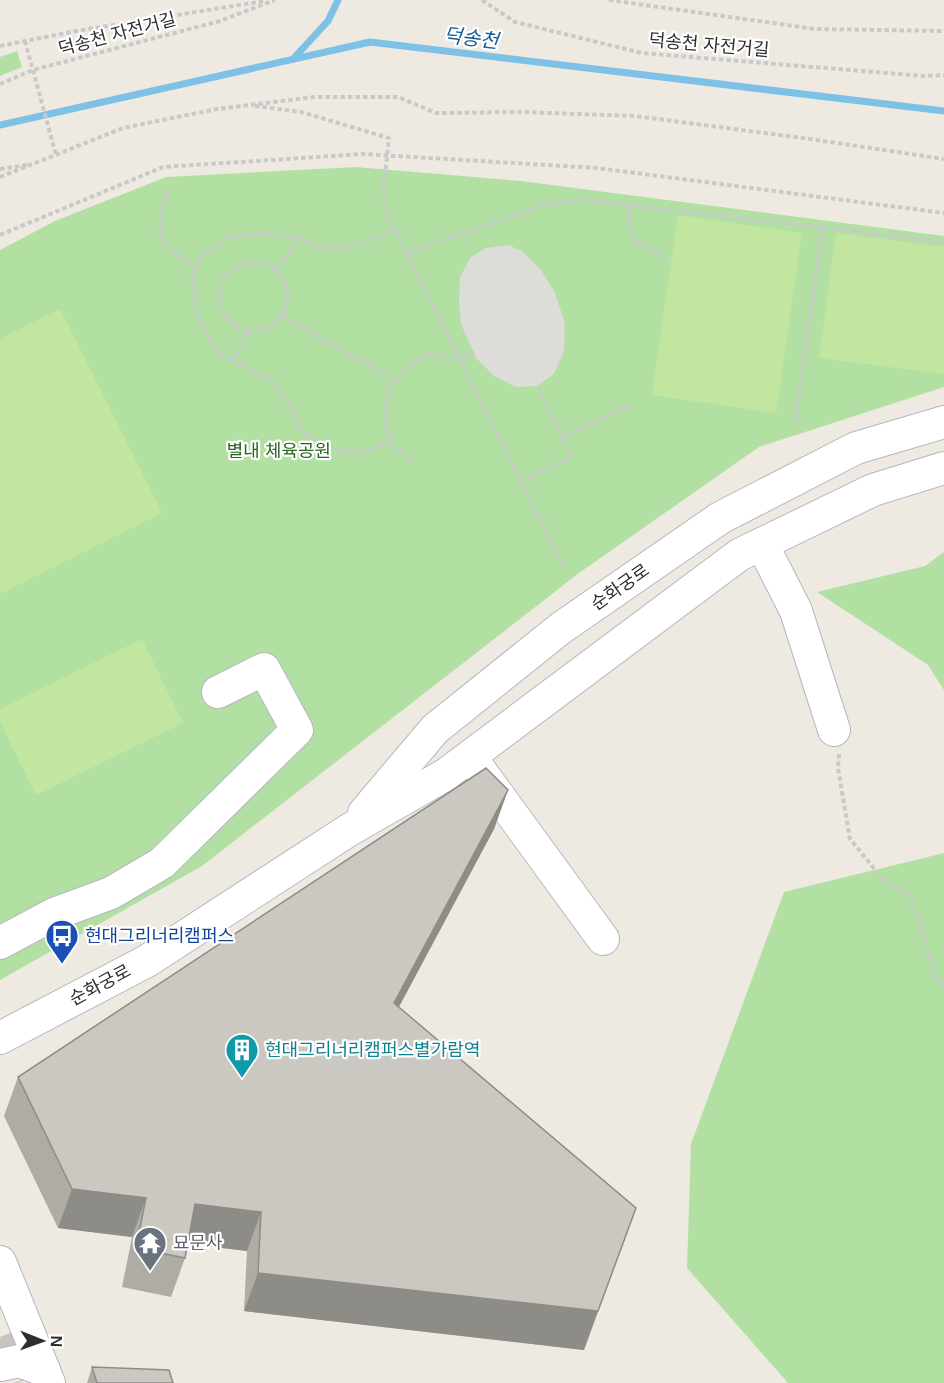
<svg xmlns="http://www.w3.org/2000/svg" width="944" height="1383" font-family="Arial,'Noto Sans KR',sans-serif">
  <rect width="100%" height="100%" fill="#eeeae2"/>
  <g fill="#b2e0a3">
    <polygon points="17,51 22,67 0,76 0,57"/>
    <polygon points="356,167 521,181 944,236 944,387 759,447 579,573 202,866 0,980 0,250 55,221 166,177"/>
    <polygon points="944,552 944,690 928,665 817,592 925,566"/>
    <polygon points="944,853 944,1383 788,1383 687,1268 691,1144 784,892"/>
  </g>
  <g fill="#c2e6a0">
    <polygon points="678,215 802,233 776,413 652,395"/>
    <polygon points="836,233 944,247 944,374 819,358"/>
    <polygon points="60,309 162,513 0,594 0,339"/>
    <polygon points="142,639 183,723 36,795 0,722 0,709"/>
  </g>
  <polygon fill="#dedcd9" points="508,245 522,251 541,270 555,293 565,324 564,351 554,374 537,386 516,387 494,376 476,358 461,324 459,300 460,277 471,257 486,248"/>
  <g fill="none" stroke-linecap="round" stroke-linejoin="round">
    <g stroke="#7ec1e7" stroke-width="7">
      <polyline points="293,59 328,21 338,0"/>
      <polyline points="0,125 370,42 944,111"/>
    </g>
    <polyline stroke="#c8c4be" stroke-width="32" stroke-dasharray="32 16" stroke-linecap="butt" points="0,1337 18,1383"/>
    <g stroke="#b5b6c0" stroke-width="34">
      <g id="minor">
        <polyline points="762,544 796,611 834,730"/>
        <polyline points="479,769 603,939"/>
        <polyline points="364,813 435,729 561,628 720,518 856,448 944,422"/>
        <polyline points="0,943 54,914 111,893 162,863 297,730 264,669 218,692"/>
        <polyline points="0,1038 147,961 349,830 445,775 739,555 873,490 944,468"/>
        <polyline points="0,1262 49,1383"/>
        <polyline points="0,1365 19,1361 44,1370"/>
      </g>
    </g>
    <g stroke="#c9c9c9" stroke-width="4" stroke-dasharray="4.5 3" stroke-linecap="butt">
      <polyline points="482,0 515,22 642,53 923,76 944,75"/>
      <polyline points="609,0 815,29 944,31"/>
      <polyline points="25,41 56,155"/>
      <polyline points="0,46 76,31 265,1"/>
      <polyline points="0,84 33,70 220,21 275,0"/>
      <polyline points="255,106 301,112 389,138 383,193 389,218 566,571"/>
      <polyline points="0,169 27,165"/>
      <polyline points="0,177 123,128 217,109 314,97 398,97 436,113 522,112 635,116 810,139 944,159"/>
      <path d="M 168,192 C 152,233 160,246 196,268"/>
      <path d="M 631,205 C 630,211 628,219 629,225 C 632,242 650,251 664,258"/>
      <polyline points="0,235 163,167 363,154 597,168 944,213"/>
      <polyline points="406,253 545,205 587,200 944,242"/>
      <circle cx="253" cy="297" r="34"/>
      <polyline points="275,271 300,238"/>
      <polyline points="283,316 396,381"/>
      <polyline points="232,361 249,331"/>
      <polyline points="794,426 823,228"/>
      <polyline points="561,438 635,403"/>
      <polyline points="390,441 364,452 341,452 317,443 300,428 287,400 272,381 232,361 213,346 196,309 192,276 202,257 226,238 257,233 300,238 318,247 343,249 395,230"/>
      <polyline points="411,462 390,441 385,417 389,388 412,363 433,353 459,360 474,352"/>
      <polyline points="520,481 571,457 537,386"/>
      <polyline points="839,754 838,768 850,839 886,883 910,895 920,921 936,978 944,984"/>
    </g>
    <use href="#minor" stroke="#fff" stroke-width="32"/>
  </g>
  <g fill="#aeaca5">
    <polygon points="508,790 494,829 399,1007 584,1350 244,1311 247,1251 188,1244 185,1258 171,1297 122,1287 132,1237 58,1228 4,1116 18,1077"/>
    <polygon points="92,1367 173,1383 87,1383"/>
  </g>
  <g fill="#8d8c86">
    <polygon points="508,790 494,829 380,1042 394,1003"/>
    <polygon points="72,1189 146,1198 132,1237 58,1228"/>
    <polygon points="195,1204 261,1212 247,1251 181,1243"/>
    <polygon points="636,1208 584,1350 244,1311 258,1273"/>
  </g>
  <g fill="#cac8c0" stroke="#8d8c86" stroke-width="1.5">
    <polygon points="486,768 508,790 394,1003 636,1208 598,1311 258,1273 261,1212 195,1204 185,1258 136,1248 146,1198 72,1189 18,1077"/>
    <polygon points="92,1367 169,1370 173,1383 97,1383"/>
  </g>
  <defs>
    <g id="bus-pin" transform="scale(1.725)"><path d="M0 17L-7.5 6A9.5 9.5 0 1 1 7.5 6Z" fill="#1a4fb4" stroke="#fff"/><path d="M-5-6H5V4H4V6H2V4H-2V6H-4V4H-5ZM-3.5-4V0h7V-4ZM-3.5 1.2v1.5H-2V1.2ZM2 1.2v1.5H3.5V1.2Z" fill="#fff"/></g>
    <g id="building-pin" transform="scale(1.725)"><path d="M0 17L-7.5 6A9.5 9.5 0 1 1 7.5 6Z" fill="#0f9aa8" stroke="#fff"/><path d="M-4-6H4V6H1V3H-1V6H-4ZM-2.5-4.3h1.7v1.8h-1.7ZM.8-4.3h1.7v1.8H.8ZM-2.5-1h1.7V.8h-1.7ZM.8-1h1.7V.8H.8Z" fill="#fff"/></g>
    <g id="temple-pin" transform="scale(1.725)"><path d="M0 17L-7.5 6A9.5 9.5 0 1 1 7.5 6Z" fill="#6b7280" stroke="#fff"/><path d="M0-6L5-2H3V0L6.5 2.5H4V6H1.5V3h-3V6H-4V2.5H-6.5L-3 0V-2H-5Z" fill="#fff"/></g>
  </defs>
  <g fill-rule="evenodd">
    <use href="#bus-pin" x="62" y="936"/>
    <use href="#building-pin" x="242" y="1050"/>
    <use href="#temple-pin" x="150" y="1243"/>
  </g>
  <g text-anchor="middle" dominant-baseline="central" stroke-width="4.5" stroke-linejoin="round" paint-order="stroke">
    <g font-size="18" fill="#2e2e2e" stroke="#fff">
      <text transform="translate(117 34) rotate(-15)">덕송천 자전거길</text>
      <text transform="translate(709 45) rotate(5)">덕송천 자전거길</text>
      <text transform="translate(620 587) rotate(-35)">순화궁로</text>
      <text transform="translate(100 985) rotate(-28)">순화궁로</text>
    </g>
    <g font-size="18" fill="#296821" stroke="#fff">
      <text x="279" y="451">별내 체육공원</text>
    </g>
    <g font-size="18" fill="#164399" stroke="#fff" text-anchor="start">
      <text x="85" y="936">현대그리너리캠퍼스</text>
    </g>
    <g font-size="18" fill="#0d838f" stroke="#fff" text-anchor="start">
      <text x="265" y="1050">현대그리너리캠퍼스별가람역</text>
    </g>
    <g font-size="18" fill="#5b616d" stroke="#fff" text-anchor="start">
      <text x="173" y="1243">묘문사</text>
    </g>
    <g font-size="20" font-style="italic" fill="#186098" stroke="#fff">
      <text transform="translate(471 38) rotate(7)">덕송천</text>
    </g>
  </g>
  <g transform="translate(42 1341) rotate(91)" stroke="#ffffff" stroke-width="4.5" paint-order="stroke">
  <path d="M0-4.5L10 22L0 15L-10 22Z" fill="#2e2e2e"/>
  <text y="-9" font-size="16" font-weight="bold" text-anchor="middle" fill="#2e2e2e">N</text>
  </g>
</svg>
